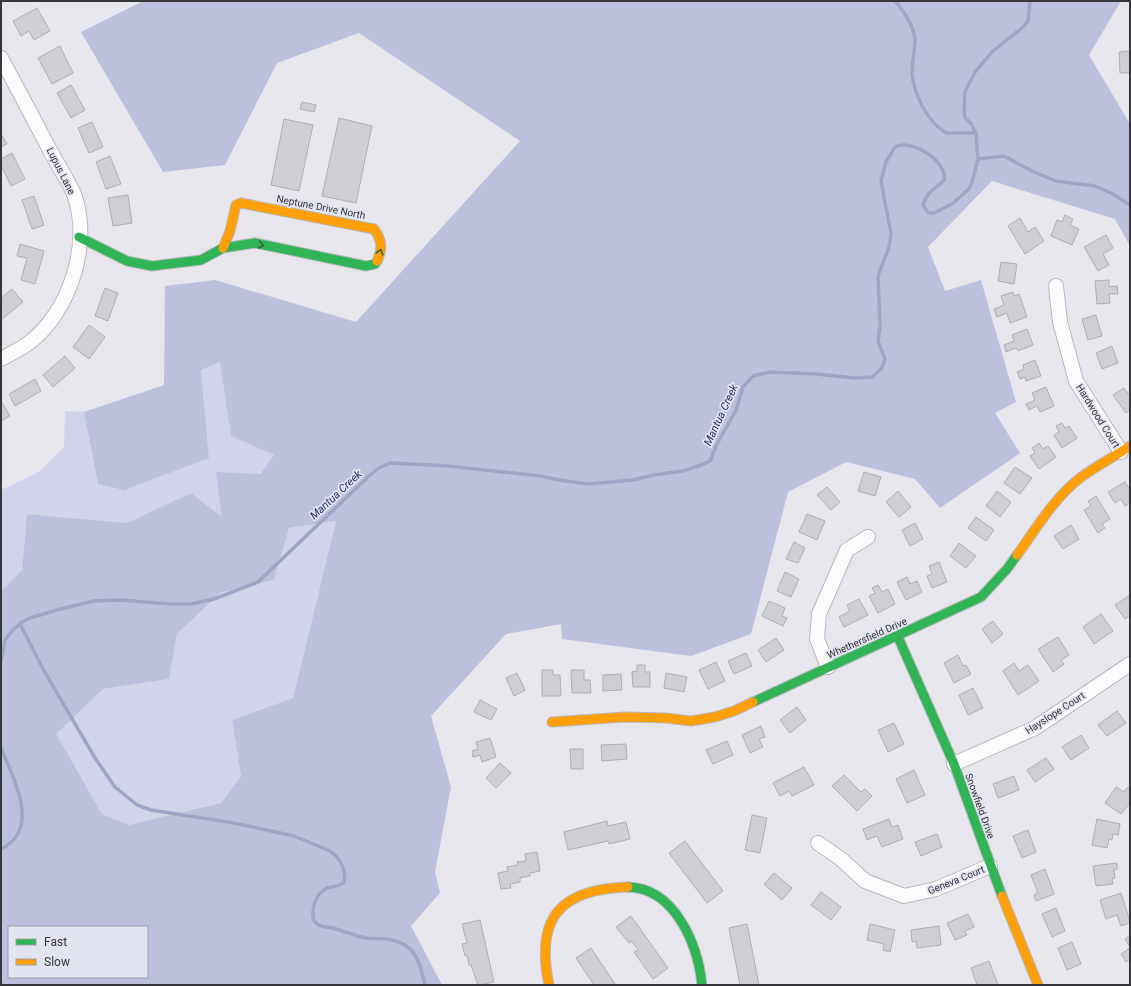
<svg xmlns="http://www.w3.org/2000/svg" width="1131" height="986" font-family="Roboto,sans-serif">
  <rect width="100%" height="100%" fill="#e6e6ec"/>
  <g fill="#d0d3e9">
    <polygon points="220,362 232,436 275,455 222,518 191,493 127,523 27,514 22,570 1,591 1,490 39,472 64,447 65,411 84,412 98,484 209,458 201,370"/>
    <polygon points="336,521 293,698 232,720 241,776 221,803 129,825 102,814 55,734 103,689 169,679 177,634 220,593 274,580 288,528"/>
  </g>
  <path fill="#bcc0dd" fill-rule="evenodd" d="M 143,1 L 1121,1 L 1089,55 L 1130,124 L 1130,246 L 1115,219 L 992,181 L 928,247 L 945,291 L 981,280 L 1016,402 L 995,413 L 1020,453 L 940,508 L 915,479 L 846,462 L 788,492 L 751,634 L 691,656 L 562,639 L 561,624 L 506,634 L 431,716 L 451,787 L 435,872 L 440,893 L 411,926 L 442,985 L 1,985 L 1,591 L 22,570 L 27,514 L 127,523 L 191,493 L 222,517 L 216,472 L 260,474 L 274,455 L 231,436 L 220,362 L 201,370 L 209,458 L 124,490 L 98,484 L 84,412 L 164,385 L 165,286 L 215,280 L 356,322 L 520,141 L 359,33 L 277,63 L 225,165 L 163,172 L 81,32 ZM 336,521 L 293,698 L 232,720 L 241,776 L 221,803 L 129,825 L 102,814 L 56,734 L 103,689 L 169,679 L 177,634 L 220,593 L 274,580 L 289,528 ZM 9,927 L 147,927 L 147,977 L 9,977 Z"/>
  <g fill="none" stroke-linecap="round" stroke-linejoin="round">
    <g stroke="#a0a5c7" stroke-width="3.5">
      <path d="M 895,1 C 904,12 913,24 915,39 C 915,50 912,62 912,73 C 914,95 927,121 946,133 L 975,133"/>
      <polyline points="978,159 1004,156 1034,172 1056,181 1095,186 1111,193 1130,205"/>
      <path d="M 20,624 L 43,669 L 95,758 L 115,787 L 137,805 L 151,810 L 234,823 L 294,836 L 330,851 C 340,858 346,869 344,882 C 340,887 334,886 327,888 C 315,894 311,909 314,921 C 321,929 328,926 336,929 C 346,932 356,936 366,938 C 373,939 380,938 387,939 C 416,944 419,960 425,985"/>
      <path d="M 1,661 L 5,640 L 13,630 L 22,622 L 30,618 L 57,610 L 94,601 L 120,600 L 170,604 L 191,604 L 214,599 L 258,582 L 369,476 L 379,468 L 390,463 L 448,466 L 540,476 L 559,480 L 588,484 L 633,480 L 654,475 L 683,471 L 701,465 L 710,461 L 717,444 L 736,410 L 743,387 L 753,376 L 770,372 L 816,374 L 855,378 L 872,377 L 882,368 L 885,359 L 878,341 L 880,325 L 878,276 L 889,247 L 891,234 L 881,181 L 886,162 L 895,147 C 912,138 947,161 944,180 C 934,191 929,188 923,205 L 928,213 L 934,213 L 952,204 L 969,189 L 972,182 L 978,159 L 976,134 L 971,123 L 965,118 L 964,111 L 965,92 L 975,72 L 992,52 L 1023,27 L 1028,21 L 1030,1"/>
      <path d="M 1,748 C 13,778 42,829 1,849"/>
    </g>
  </g>
  <g fill="#cecfd3" stroke="#aeafb4">
    <polygon points="37,8 50,31 34,40 29,31 21,36 13,21"/>
    <polygon points="60,46 73,73 52,84 38,58"/>
    <polygon points="1130,51 1130,73 1120,73 1119,52"/>
    <polygon points="71,85 85,110 71,118 57,93"/>
    <polygon points="302,102 316,105 314,112 300,109"/>
    <polygon points="339,118 372,126 356,203 322,196"/>
    <polygon points="284,119 313,125 299,191 271,185"/>
    <polygon points="92,122 103,147 89,153 78,128"/>
    <polygon points="1,134 7,144 1,147"/>
    <polygon points="12,153 25,179 11,186 1,165 1,159"/>
    <polygon points="110,156 121,184 106,189 96,162"/>
    <polygon points="128,195 132,223 113,226 108,198"/>
    <polygon points="34,196 44,225 32,229 22,200"/>
    <polygon points="1065,215 1073,219 1070,225 1079,229 1072,245 1051,236 1057,220 1062,222"/>
    <polygon points="1020,218 1028,232 1035,227 1044,241 1025,254 1008,226"/>
    <polygon points="1106,235 1113,248 1103,254 1109,265 1098,271 1084,247"/>
    <polygon points="20,244 44,251 35,284 21,280 27,258 17,256"/>
    <polygon points="1001,262 1017,264 1014,284 998,281"/>
    <polygon points="1109,280 1109,287 1117,286 1118,294 1109,294 1110,303 1097,304 1095,281"/>
    <polygon points="105,288 118,293 108,321 95,316"/>
    <polygon points="12,289 23,302 1,320 1,298"/>
    <polygon points="1013,292 1014,296 1019,294 1027,317 1010,323 1007,313 997,317 994,309 1004,305 1001,296"/>
    <polygon points="1096,315 1102,336 1088,340 1082,319"/>
    <polygon points="89,325 105,337 89,359 73,347"/>
    <polygon points="1027,329 1033,345 1018,351 1016,348 1006,352 1004,345 1014,341 1012,335"/>
    <polygon points="1112,346 1118,363 1102,369 1096,353"/>
    <polygon points="65,356 75,368 53,387 43,375"/>
    <polygon points="1035,360 1041,376 1026,381 1025,377 1020,379 1017,372 1024,369 1023,365"/>
    <polygon points="35,379 41,391 15,406 9,394"/>
    <polygon points="1046,387 1054,406 1040,412 1037,406 1029,410 1026,404 1035,400 1032,393"/>
    <polygon points="1124,388 1130,396 1130,410 1126,413 1113,395"/>
    <polygon points="1,401 10,416 1,421"/>
    <polygon points="1062,423 1065,428 1069,426 1077,438 1062,448 1054,435 1059,432 1056,426"/>
    <polygon points="1039,443 1043,449 1048,446 1056,457 1039,469 1030,456 1035,453 1032,448"/>
    <polygon points="1015,467 1032,478 1020,494 1004,483"/>
    <polygon points="864,472 881,477 875,496 858,491"/>
    <polygon points="1125,482 1130,490 1130,503 1125,506 1121,499 1115,503 1108,492"/>
    <polygon points="827,487 840,502 831,510 817,495"/>
    <polygon points="898,491 911,507 899,517 886,502"/>
    <polygon points="997,491 1011,502 1000,517 986,506"/>
    <polygon points="1096,496 1110,519 1102,524 1105,528 1098,533 1084,510 1091,506 1088,501"/>
    <polygon points="807,514 825,521 817,540 799,532"/>
    <polygon points="976,517 994,530 986,541 968,528"/>
    <polygon points="915,523 923,539 910,546 902,530"/>
    <polygon points="1071,525 1079,539 1063,549 1054,536"/>
    <polygon points="794,542 805,548 798,563 786,559"/>
    <polygon points="959,543 976,556 966,568 950,556"/>
    <polygon points="939,562 947,582 932,588 927,576 932,574 929,566"/>
    <polygon points="785,572 799,579 791,597 777,591"/>
    <polygon points="907,577 910,584 917,581 922,592 906,600 897,582"/>
    <polygon points="878,585 882,592 888,589 895,604 878,613 869,596 875,593 872,588"/>
    <polygon points="1130,595 1130,615 1125,619 1115,605"/>
    <polygon points="859,599 868,615 844,627 839,617 850,611 847,605"/>
    <polygon points="769,601 785,608 782,616 787,618 783,626 762,616"/>
    <polygon points="1101,614 1113,631 1094,644 1083,627"/>
    <polygon points="993,621 1003,634 992,643 982,629"/>
    <polygon points="1058,637 1069,655 1061,660 1064,664 1053,672 1038,649"/>
    <polygon points="776,638 784,650 766,662 758,650"/>
    <polygon points="746,653 752,666 734,674 728,661"/>
    <polygon points="958,655 963,666 966,665 971,674 954,683 944,663"/>
    <polygon points="716,662 725,681 708,689 699,670"/>
    <polygon points="1014,663 1019,671 1028,665 1039,681 1018,695 1003,671"/>
    <polygon points="637,665 645,665 645,672 650,672 650,687 633,687 632,672 637,671"/>
    <polygon points="542,670 553,670 553,675 560,675 561,696 542,696"/>
    <polygon points="571,670 584,670 584,680 590,680 591,693 572,693"/>
    <polygon points="517,673 525,690 514,696 506,678"/>
    <polygon points="666,673 687,677 684,692 664,688"/>
    <polygon points="621,674 622,690 603,691 603,675"/>
    <polygon points="973,688 983,708 968,715 959,695"/>
    <polygon points="480,700 497,709 491,720 474,712"/>
    <polygon points="797,707 806,720 790,733 780,720"/>
    <polygon points="1117,711 1126,723 1107,736 1098,725"/>
    <polygon points="894,723 904,744 888,752 878,730"/>
    <polygon points="761,726 765,737 759,739 763,747 750,753 742,735"/>
    <polygon points="1081,735 1089,748 1071,760 1062,747"/>
    <polygon points="490,738 496,757 482,762 480,755 473,757 472,751 478,749 476,742"/>
    <polygon points="727,741 733,755 713,764 706,750"/>
    <polygon points="626,744 627,759 602,761 601,745"/>
    <polygon points="570,749 583,749 583,769 571,769"/>
    <polygon points="1046,758 1054,769 1035,782 1027,770"/>
    <polygon points="500,763 511,773 496,788 486,778"/>
    <polygon points="804,767 814,785 792,796 789,791 780,796 773,783"/>
    <polygon points="914,770 925,795 907,803 896,779"/>
    <polygon points="844,775 861,792 865,789 872,796 857,811 832,786"/>
    <polygon points="1014,776 1019,790 998,798 993,784"/>
    <polygon points="1116,787 1124,792 1128,787 1130,788 1130,803 1121,814 1105,803"/>
    <polygon points="752,815 767,818 760,853 745,850"/>
    <polygon points="889,819 892,827 898,825 903,839 882,847 877,836 867,840 863,829"/>
    <polygon points="1097,819 1120,824 1118,835 1113,834 1112,840 1109,839 1107,848 1092,845"/>
    <polygon points="607,821 608,826 626,822 630,839 609,844 608,841 568,850 564,832"/>
    <polygon points="1028,830 1036,852 1022,858 1013,836"/>
    <polygon points="937,834 942,847 921,856 915,842"/>
    <polygon points="685,841 723,891 707,903 669,853"/>
    <polygon points="537,852 540,871 530,873 530,876 520,878 520,882 510,884 511,888 501,889 498,873 508,871 507,867 518,865 517,862 526,861 525,854"/>
    <polygon points="1117,863 1117,869 1114,870 1115,878 1112,879 1113,884 1096,886 1093,866"/>
    <polygon points="1045,869 1054,894 1036,901 1034,895 1038,893 1031,875"/>
    <polygon points="774,873 792,888 782,900 764,884"/>
    <polygon points="821,892 841,907 831,920 811,905"/>
    <polygon points="1121,893 1130,921 1130,923 1121,926 1117,915 1106,919 1100,900"/>
    <polygon points="1056,908 1065,931 1052,937 1042,914"/>
    <polygon points="968,914 974,927 965,931 967,935 955,940 947,923"/>
    <polygon points="631,916 668,968 653,979 634,952 638,950 632,941 629,943 616,927"/>
    <polygon points="480,920 494,982 478,985 471,965 469,965 467,955 465,956 462,944 467,943 462,924"/>
    <polygon points="747,924 759,985 740,985 729,928"/>
    <polygon points="870,924 895,930 890,952 883,950 884,944 867,940"/>
    <polygon points="939,926 941,945 917,948 916,941 912,942 911,930"/>
    <polygon points="1130,935 1130,947 1125,939"/>
    <polygon points="1072,942 1081,964 1067,970 1058,948"/>
    <polygon points="591,948 615,984 614,985 594,985 576,958"/>
    <polygon points="1130,948 1130,959 1126,962 1121,954"/>
    <polygon points="989,961 998,985 977,985 971,968"/>
  </g>
  <g fill="none" stroke-linecap="round" stroke-linejoin="round">
    <g stroke="#b8b9be" stroke-width="16">
      <g id="street">
        <path d="M 1,58 C 18,89 34,120 51,152 C 58,166 68,180 74,194 C 92,243 70,311 30,342 C 21,349 10,354 1,359"/>
        <polyline points="1056,286 1060,322 1076,381 1121,452"/>
        <polyline points="828,667 817,639 819,614 847,550 868,537"/>
        <polyline points="954,764 1035,728 1130,664"/>
        <polyline points="818,843 841,859 865,881 904,896 936,889 990,866"/>
      </g>
    </g>
    <g stroke="#b8b9be" stroke-width="11">
      <g id="fast">
        <polyline points="79,237 127,261 152,266 201,260 223,248 255,243 366,266 375,264 377,261"/>
        <polyline points="898,637 954,764 1002,896"/>
        <polyline points="753,702 981,597 1007,569 1017,555"/>
        <path d="M 628,887 C 675,888 698,945 702,985"/>
      </g>
    </g>
    <g stroke="#b8b9be" stroke-width="11">
      <g id="slow">
        <path d="M 223,248 L 230,231 L 236,205 L 241,203 L 374,229 C 382,240 383,249 377,261"/>
        <path d="M 1017,555 C 1036,529 1054,498 1080,478 C 1096,466 1114,457 1130,446"/>
        <polyline points="552,722 625,717 666,718 691,721 715,717 734,711 753,702"/>
        <polyline points="1002,896 1038,985"/>
        <path d="M 549,985 C 535,918 560,889 628,887"/>
      </g>
    </g>
    <use href="#street" stroke="#fbfbfc" stroke-width="14"/>
    <use href="#fast" stroke="#30b455" stroke-width="9"/>
    <use href="#slow" stroke="#ff9f0a" stroke-width="9"/>
  </g>
  <defs><path id="oneway-chevron" d="M-2-3.5L2.5 0L-2 3.5" fill="none" stroke-width="1.6" stroke-linecap="round" stroke-linejoin="round"/></defs>
  <g stroke="#336143">
    <use href="#oneway-chevron" transform="translate(261 245) rotate(12)"/>
    <use href="#oneway-chevron" transform="translate(380 252) rotate(-76)"/>
  </g>
  <g text-anchor="middle" dominant-baseline="central" stroke-width="3.5" stroke-linejoin="round" paint-order="stroke">
    <g font-size="10" fill="#35353a" stroke="#e2e4f0">
      <text transform="translate(61 171) rotate(63)">Lupus Lane</text>
      <text transform="translate(321 207) rotate(11)">Neptune Drive North</text>
      <text transform="translate(1098 416) rotate(58)">Hardwood Court</text>
      <text transform="translate(867 638) rotate(-24)">Whethersfield Drive</text>
      <text transform="translate(1055 713) rotate(-33)">Hayslope Court</text>
      <text transform="translate(980 806) rotate(70)">Snowfield Drive</text>
      <text transform="translate(956 880) rotate(-22)">Geneva Court</text>
    </g>
    <g font-size="11" font-style="italic" fill="#2a2c66" stroke="#e2e4f0">
      <text transform="translate(721 415) rotate(-65)">Mantua Creek</text>
      <text transform="translate(336 495) rotate(-43)">Mantua Creek</text>
    </g>
  </g>
  <rect width="1131" height="986" fill="none" stroke="#35353a" stroke-width="4"/>
  <rect x="8" y="926" width="140" height="52" fill="#e2e4f0" stroke="#9d9ea7"/>
  <rect x="16" y="939" width="20" height="6" fill="#30b455" stroke="#9d9ea7"/>
  <text x="44" y="946" font-size="12" fill="#35353a">Fast</text>
  <rect x="16" y="959" width="20" height="6" fill="#ff9f0a" stroke="#9d9ea7"/>
  <text x="44" y="966" font-size="12" fill="#35353a">Slow</text>
</svg>
